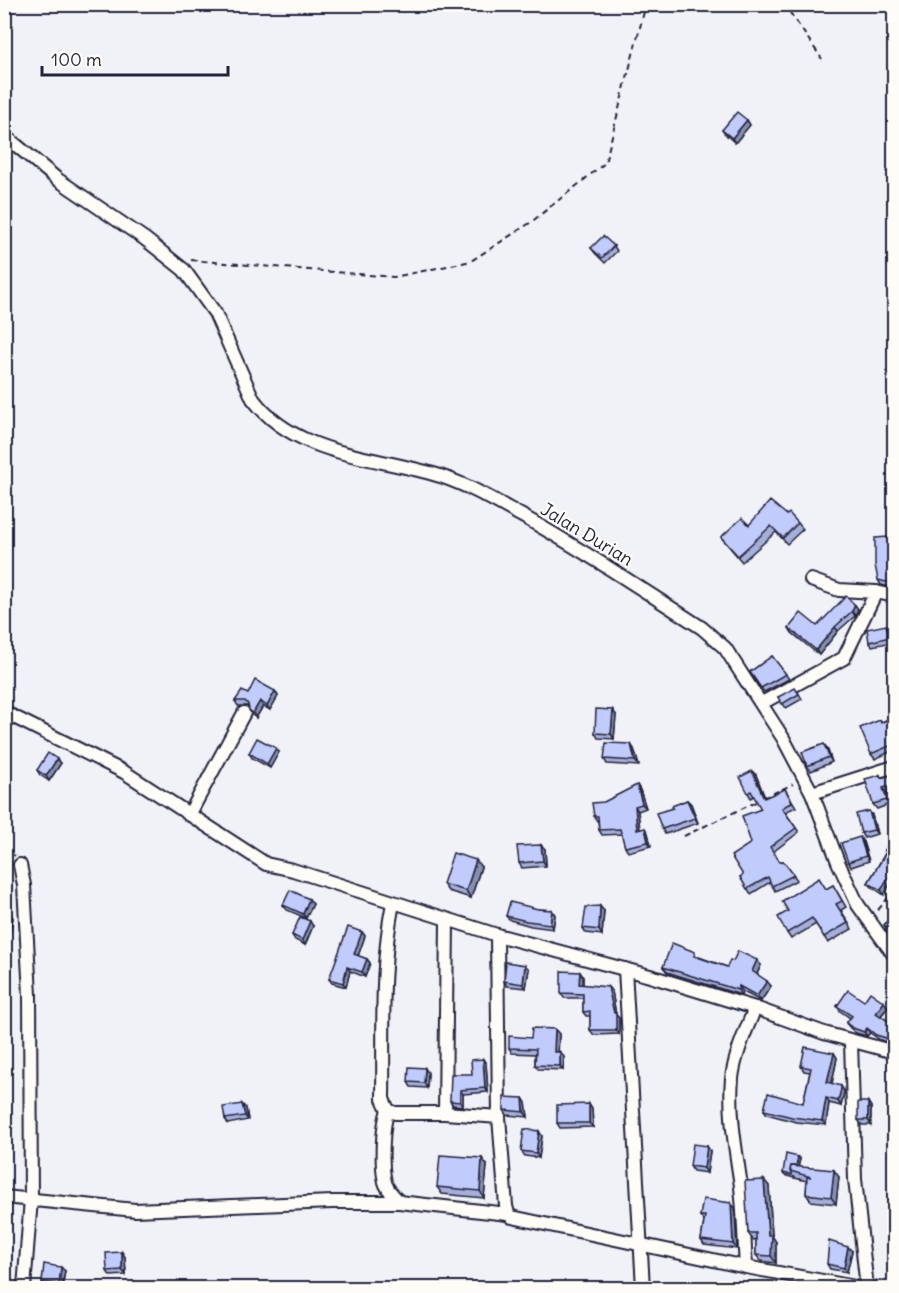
<svg xmlns="http://www.w3.org/2000/svg" width="899" height="1293" font-family="Delius,sans-serif">
  <rect width="100%" height="100%" fill="#f1f2f8"/>
  <filter id="ink" filterUnits="userSpaceOnUse"><feTurbulence type="fractalNoise" baseFrequency=".0167" numOctaves="2"/><feDisplacementMap in="SourceGraphic" scale="12" xChannelSelector="R" yChannelSelector="G"/><feConvolveMatrix kernelMatrix="1 2 1 2 8 2 1 2 1" color-interpolation-filters="sRGB"/></filter>
  <g filter="url(#ink)">
    <g fill="none" stroke-linecap="round" stroke-linejoin="round">
      <g stroke="#22223b" stroke-width="16">
        <g id="minor">
          <path d="M 4,135 L 57,179 L 145,239 L 184,270 L 215,313 L 253,399 C 294,454 369,456 430,473 C 464,482 493,500 524,517 C 585,551 643,590 702,628 L 725,648 L 783,738 L 812,793 L 838,862 L 858,905 L 894,955"/>
          <polyline points="876,592 894,596"/>
          <polyline points="762,703 844,658 876,592 839,590 811,580"/>
          <polyline points="4,712 124,772 266,864 293,870 497,935 650,976 755,1008 824,1033 894,1052"/>
          <polyline points="812,793 894,767"/>
          <polyline points="189,815 244,713"/>
          <polyline points="20,865 24,885 30,995 31,1199 24,1288"/>
          <path d="M 393,903 C 380,967 384,1034 383,1099 L 388,1110 L 395,1113 L 445,1113"/>
          <polyline points="447,920 445,1113 499,1117 497,935"/>
          <polyline points="625,969 643,1288"/>
          <polyline points="851,1041 855,1179 867,1288"/>
          <path d="M 388,1110 C 382,1126 381,1165 385,1182 C 387,1190 394,1196 399,1202"/>
          <polyline points="499,1117 506,1206 508,1214 512,1217 746,1267 861,1288"/>
          <polyline points="4,1197 135,1210 332,1202 399,1202 508,1214"/>
          <path d="M 746,1267 C 744,1238 744,1208 740,1179 C 735,1145 729,1113 732,1078 C 735,1054 746,1030 755,1008"/>
        </g>
      </g>
      <g stroke="#22223b" stroke-width="2" stroke-dasharray="6 4.5" stroke-linecap="butt">
        <polyline points="784,4 822,59"/>
        <polyline points="191,260 394,277 471,261 530,223 605,163 646,4"/>
        <polyline points="763,798 793,784"/>
        <polyline points="684,836 758,801"/>
        <polyline points="4,849 15,856"/>
        <polyline points="878,910 894,891"/>
      </g>
      <use href="#minor" stroke="#fdfcf7" stroke-width="12"/>
    </g>
    <g fill="#a6afda" stroke="#22223b" stroke-width="1.5">
      <polygon points="747,120 750,125 735,143 725,134 722,130"/>
      <polygon points="614,246 617,251 605,263 595,253 591,248"/>
      <polygon points="787,515 798,523 803,529 787,544 776,532 742,562 721,537 749,525"/>
      <polygon points="892,542 894,559 894,586 890,587 881,585 878,580"/>
      <polygon points="855,605 858,609 855,616 838,631 819,655 792,633 789,628 817,626"/>
      <polygon points="890,629 893,642 872,646 869,642"/>
      <polygon points="772,656 789,679 764,692 750,672"/>
      <polygon points="275,691 278,696 270,710 263,706 256,718 252,715 249,710 248,706 238,706 235,701 248,694"/>
      <polygon points="798,692 802,699 786,708 778,697"/>
      <polygon points="616,715 614,739 598,738 595,733"/>
      <polygon points="894,716 894,750 875,759 871,754 880,720 882,722"/>
      <polygon points="827,748 832,762 811,771 807,766"/>
      <polygon points="634,749 639,766 607,764 604,759"/>
      <polygon points="279,752 270,768 252,758 249,753"/>
      <polygon points="57,759 61,763 49,781 40,775 37,770"/>
      <polygon points="894,774 894,790 887,792 890,804 877,809 873,804 880,775 881,777"/>
      <polygon points="756,775 765,798 785,789 796,807 785,812 799,832 773,852 780,862 783,861 797,880 775,891 770,882 751,894 740,877 743,875 761,809 754,796 751,798 748,793"/>
      <polygon points="637,785 640,790 646,808 638,811 640,829 648,833 651,846 628,852 625,847 622,834 602,835 599,830 598,821 597,821 594,816 604,802"/>
      <polygon points="687,800 691,804 698,823 665,834 662,829 673,808"/>
      <polygon points="872,815 877,834 864,838 861,833"/>
      <polygon points="894,836 884,895 872,887 868,883 886,852 885,850"/>
      <polygon points="863,842 869,861 851,867 848,862"/>
      <polygon points="541,845 545,849 546,866 522,868 519,863"/>
      <polygon points="481,867 471,898 448,891 443,884"/>
      <polygon points="833,885 846,907 841,910 852,929 828,943 816,924 791,939 787,933 826,889"/>
      <polygon points="309,899 313,904 306,918 287,910 283,905"/>
      <polygon points="538,909 552,910 555,915 553,929 531,926 510,920 506,916"/>
      <polygon points="604,911 602,935 586,933 583,928"/>
      <polygon points="4,912 10,913 13,918 10,932 4,931"/>
      <polygon points="894,912 894,935 887,930 884,925"/>
      <polygon points="313,926 305,945 295,940 292,935"/>
      <polygon points="362,932 365,936 358,956 367,959 370,963 365,977 350,971 346,987 332,983 329,979"/>
      <polygon points="699,957 727,967 733,961 761,965 757,974 771,986 761,1001 743,992 741,995 667,972 663,967"/>
      <polygon points="529,969 526,988 507,986 504,981"/>
      <polygon points="583,976 583,985 612,991 616,1015 619,1018 619,1034 594,1035 590,1030 590,1016 586,1016 583,1012 583,998 564,998 561,993"/>
      <polygon points="864,1001 888,1007 881,1016 894,1025 894,1044 880,1040 870,1033 867,1036 856,1033 850,1028 846,1023 850,1018 840,1011 837,1006"/>
      <polygon points="559,1034 558,1052 564,1057 563,1070 538,1069 535,1065 535,1054 512,1053 509,1048 531,1038"/>
      <polygon points="834,1053 837,1058 832,1084 844,1091 844,1093 841,1106 829,1103 826,1125 796,1122 767,1114 764,1110 803,1103 810,1072 804,1071 801,1066"/>
      <polygon points="486,1063 488,1092 463,1094 463,1106 453,1105 450,1101"/>
      <polygon points="428,1073 427,1088 411,1087 408,1082"/>
      <polygon points="523,1098 526,1103 528,1117 507,1115 504,1110"/>
      <polygon points="868,1102 871,1107 871,1125 862,1125 858,1120"/>
      <polygon points="246,1108 248,1120 228,1124 225,1119"/>
      <polygon points="592,1109 593,1127 560,1128 557,1123"/>
      <polygon points="542,1136 539,1158 525,1156 521,1151"/>
      <polygon points="710,1151 707,1173 693,1171 690,1166"/>
      <polygon points="800,1159 798,1167 839,1177 836,1204 811,1201 806,1194 807,1181 795,1178 794,1176 794,1178 784,1175 783,1173"/>
      <polygon points="487,1165 484,1198 442,1194 437,1187"/>
      <polygon points="764,1180 769,1186 772,1236 776,1242 776,1263 761,1261 756,1255 756,1239 753,1240 748,1233"/>
      <polygon points="735,1208 737,1249 704,1245 701,1240 704,1221 700,1216"/>
      <polygon points="852,1251 847,1272 830,1269 827,1264"/>
      <polygon points="125,1257 126,1275 110,1276 107,1271"/>
      <polygon points="65,1271 62,1288 45,1286 42,1282"/>
    </g>
    <g fill="#878fb1" stroke="#22223b" stroke-width="1.5">
      <polygon points="747,120 750,125 735,143 732,138"/>
      <polygon points="889,537 892,542 894,559 894,579"/>
      <polygon points="855,605 858,609 855,616 852,611"/>
      <polygon points="886,625 890,629 893,642 890,637"/>
      <polygon points="835,627 838,631 819,655 816,650"/>
      <polygon points="275,691 278,696 270,710 267,706"/>
      <polygon points="260,701 263,706 256,718 253,713"/>
      <polygon points="613,710 616,715 614,739 611,734"/>
      <polygon points="631,744 634,749 639,766 635,761"/>
      <polygon points="824,744 827,748 832,762 829,757"/>
      <polygon points="276,748 279,752 270,768 267,764"/>
      <polygon points="57,759 61,763 49,781 46,776"/>
      <polygon points="752,771 756,775 767,803 764,798"/>
      <polygon points="637,785 640,790 646,808 642,804"/>
      <polygon points="883,788 887,792 890,804 887,800"/>
      <polygon points="687,800 691,804 698,823 695,818"/>
      <polygon points="635,806 638,811 640,834 637,830"/>
      <polygon points="869,811 872,815 877,834 874,830"/>
      <polygon points="645,828 648,833 651,846 648,842"/>
      <polygon points="860,837 863,842 869,861 866,856"/>
      <polygon points="541,845 545,849 546,866 543,861"/>
      <polygon points="476,860 481,867 471,898 466,891"/>
      <polygon points="894,867 894,877 884,895 881,890"/>
      <polygon points="309,899 313,904 306,918 303,914"/>
      <polygon points="600,906 604,911 602,935 599,930"/>
      <polygon points="552,910 555,915 553,929 550,924"/>
      <polygon points="10,913 13,918 10,932 7,927"/>
      <polygon points="310,921 313,926 305,945 302,940"/>
      <polygon points="362,932 365,936 357,959 354,954"/>
      <polygon points="367,959 370,963 365,977 362,972"/>
      <polygon points="757,960 761,965 756,976 752,971"/>
      <polygon points="525,965 529,969 526,988 523,984"/>
      <polygon points="347,967 350,971 346,987 343,983"/>
      <polygon points="580,972 583,976 583,989 579,984"/>
      <polygon points="767,981 771,986 761,1001 757,996"/>
      <polygon points="739,986 743,992 741,995 738,990"/>
      <polygon points="608,987 612,991 616,1015 619,1018 619,1034 616,1030"/>
      <polygon points="884,1002 888,1007 879,1018 876,1013"/>
      <polygon points="867,1028 870,1033 867,1036 864,1032"/>
      <polygon points="555,1029 559,1034 558,1057 554,1052"/>
      <polygon points="560,1052 564,1057 563,1070 560,1066"/>
      <polygon points="834,1053 837,1058 831,1087 827,1082"/>
      <polygon points="483,1059 486,1063 488,1092 485,1088"/>
      <polygon points="425,1068 428,1073 427,1088 424,1083"/>
      <polygon points="841,1086 844,1091 844,1093 841,1106 838,1101"/>
      <polygon points="460,1090 463,1094 463,1106 460,1102"/>
      <polygon points="523,1098 526,1103 528,1117 524,1112"/>
      <polygon points="826,1098 829,1103 826,1125 822,1121"/>
      <polygon points="868,1102 871,1107 871,1125 868,1120"/>
      <polygon points="242,1104 246,1108 248,1120 245,1116"/>
      <polygon points="589,1104 592,1109 593,1127 589,1123"/>
      <polygon points="539,1131 542,1136 539,1158 536,1153"/>
      <polygon points="707,1146 710,1151 707,1173 704,1168"/>
      <polygon points="798,1157 800,1159 798,1168 796,1166"/>
      <polygon points="482,1158 487,1165 484,1198 480,1191"/>
      <polygon points="834,1170 839,1177 836,1204 831,1197"/>
      <polygon points="764,1180 769,1186 772,1236 776,1242 776,1263 771,1256 768,1235"/>
      <polygon points="731,1203 735,1208 737,1249 733,1244"/>
      <polygon points="848,1247 852,1251 847,1272 844,1268"/>
      <polygon points="122,1252 125,1257 126,1275 122,1270"/>
      <polygon points="61,1267 65,1271 62,1288 59,1284"/>
    </g>
    <g fill="#c1ccfd" stroke="#22223b" stroke-width="1.5">
      <polygon points="737,112 747,120 732,138 722,130"/>
      <polygon points="603,236 614,246 602,258 591,248"/>
      <polygon points="770,501 787,515 789,513 798,523 783,538 771,526 738,556 721,537 742,518 749,525"/>
      <polygon points="889,537 894,580 886,582 878,580 875,565 875,538"/>
      <polygon points="846,596 855,605 852,611 835,627 816,650 789,628 801,613 817,626"/>
      <polygon points="886,625 890,637 869,642 867,629"/>
      <polygon points="772,656 786,674 761,688 750,672"/>
      <polygon points="255,680 275,691 267,706 260,701 253,713 249,710 248,704 245,701 235,701 242,691 248,694"/>
      <polygon points="795,688 799,694 782,704 778,697"/>
      <polygon points="596,709 613,710 611,734 595,733"/>
      <polygon points="894,716 894,744 871,754 860,728 880,720 881,723"/>
      <polygon points="257,738 276,748 267,764 249,753"/>
      <polygon points="606,743 631,744 635,761 604,759"/>
      <polygon points="824,744 829,757 807,766 802,752"/>
      <polygon points="48,753 57,759 46,776 37,770"/>
      <polygon points="752,771 764,798 785,789 792,802 782,808 796,828 770,847 780,862 783,861 794,875 772,886 768,877 747,889 740,877 743,875 731,856 751,843 742,816 761,809 751,791 748,793 740,777"/>
      <polygon points="894,774 894,784 883,788 887,800 873,804 865,779 880,775 881,778"/>
      <polygon points="637,785 642,804 635,806 637,830 645,828 648,842 625,847 620,829 599,830 598,816 594,816 592,803 604,802"/>
      <polygon points="687,800 695,818 662,829 656,813 673,808 672,806"/>
      <polygon points="869,811 874,830 861,833 856,814"/>
      <polygon points="894,836 894,867 881,890 868,883 888,849 885,850"/>
      <polygon points="860,837 866,856 848,862 841,843"/>
      <polygon points="541,845 543,861 519,863 517,846"/>
      <polygon points="453,853 476,860 466,891 443,884"/>
      <polygon points="819,878 826,889 833,885 842,901 836,904 848,923 824,937 812,918 787,933 778,917 788,911 782,901"/>
      <polygon points="290,890 309,899 303,914 283,905"/>
      <polygon points="510,902 538,909 552,910 550,924 527,921 506,916"/>
      <polygon points="600,906 599,930 583,928 586,907"/>
      <polygon points="4,912 10,913 7,927 4,926"/>
      <polygon points="894,912 894,933 884,925"/>
      <polygon points="300,917 310,921 302,940 292,935"/>
      <polygon points="348,927 362,932 354,954 367,959 362,972 347,967 343,983 329,979"/>
      <polygon points="672,943 695,952 694,956 727,967 730,960 733,961 738,951 757,960 752,971 767,981 757,996 739,986 738,990 663,967"/>
      <polygon points="506,962 525,965 523,984 504,981"/>
      <polygon points="561,971 580,972 579,984 608,987 614,1013 616,1013 616,1030 590,1030 590,1011 583,1012 583,994 561,993"/>
      <polygon points="848,990 864,1001 870,992 884,1002 876,1013 894,1025 894,1038 893,1040 876,1035 867,1028 864,1032 853,1028 846,1023 852,1016 837,1006"/>
      <polygon points="532,1028 555,1029 554,1052 560,1052 560,1066 535,1065 536,1049 509,1048 509,1036 531,1038"/>
      <polygon points="805,1047 834,1053 827,1082 841,1086 841,1089 838,1101 826,1098 822,1121 792,1117 764,1110 768,1093 803,1103 811,1068 801,1066"/>
      <polygon points="483,1059 485,1088 460,1090 460,1102 450,1101 451,1074 472,1074 471,1060"/>
      <polygon points="409,1067 425,1068 424,1083 408,1082"/>
      <polygon points="504,1097 523,1098 524,1112 504,1110"/>
      <rect x="858" y="1102" width="10" height="18"/>
      <polygon points="242,1104 245,1116 225,1119 223,1107"/>
      <polygon points="589,1104 589,1123 557,1123 557,1105"/>
      <polygon points="891,1111 894,1111 894,1148 888,1121"/>
      <polygon points="524,1129 539,1131 536,1153 521,1151"/>
      <polygon points="693,1144 707,1146 704,1168 690,1166"/>
      <polygon points="786,1154 798,1157 796,1166 791,1166 790,1171 792,1174 792,1175 783,1173"/>
      <polygon points="440,1155 482,1158 480,1191 437,1187"/>
      <polygon points="791,1166 834,1170 831,1197 806,1194 807,1177 811,1177 790,1171"/>
      <polygon points="764,1180 768,1235 772,1235 771,1256 756,1255 756,1233 748,1233 745,1181"/>
      <polygon points="703,1199 731,1203 733,1244 701,1240 705,1216 700,1216"/>
      <polygon points="829,1241 848,1247 844,1268 827,1264"/>
      <polygon points="122,1252 122,1270 107,1271 106,1253"/>
      <polygon points="44,1264 61,1267 59,1284 42,1282"/>
    </g>
  </g>
  <g text-anchor="middle" dominant-baseline="central" stroke-width="4.5" stroke-linejoin="round" paint-order="stroke">
    <g font-size="18" fill="#22223b" stroke="#fdfcf7">
      <text transform="translate(587 534) rotate(31)">Jalan Durian</text>
    </g>
  </g>
  <rect width="899" height="1293" fill="none" stroke="#fdfcf7" stroke-width="24"/>
  <rect x="12" y="12" width="875" height="1269" fill="none" stroke="#22223b" stroke-width="2" filter="url(#ink)"/>
  <path d="M42 66v9h186v-9" fill="none" stroke="#22223b" stroke-width="3"/>
  <text x="51" y="66" font-size="18" fill="#22223b" stroke="#fdfcf7" stroke-width="4.5" paint-order="stroke">100 m</text>
</svg>
